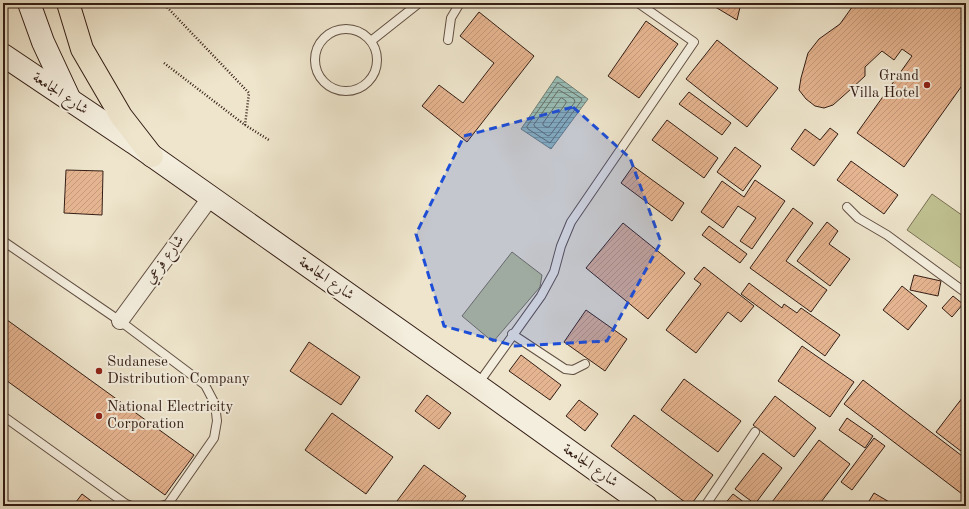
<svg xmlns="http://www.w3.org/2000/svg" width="969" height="509" font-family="'Old Standard TT',Amiri,serif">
  <defs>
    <pattern id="water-rules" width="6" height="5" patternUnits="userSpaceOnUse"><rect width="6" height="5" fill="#99bfb9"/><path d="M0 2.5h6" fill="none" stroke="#7e9b95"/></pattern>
    <pattern id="building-hatch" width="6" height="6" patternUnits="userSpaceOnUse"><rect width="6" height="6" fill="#e5b490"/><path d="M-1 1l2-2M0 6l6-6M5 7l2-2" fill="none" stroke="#c59a7b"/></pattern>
  </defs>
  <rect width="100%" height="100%" fill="#eee5cc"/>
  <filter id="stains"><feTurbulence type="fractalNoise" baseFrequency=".005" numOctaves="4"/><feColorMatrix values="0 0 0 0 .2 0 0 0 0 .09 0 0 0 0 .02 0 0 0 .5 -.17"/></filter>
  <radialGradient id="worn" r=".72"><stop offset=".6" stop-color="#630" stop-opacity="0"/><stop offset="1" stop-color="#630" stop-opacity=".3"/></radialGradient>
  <g fill="#c0c293" stroke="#7a7054">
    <polygon points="932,194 966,218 966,272 907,230"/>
    <polygon points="512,252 542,275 540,287 493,342 462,316"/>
  </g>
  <polygon fill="url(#water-rules)" stroke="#717f77" points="557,76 588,99 551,149 521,129"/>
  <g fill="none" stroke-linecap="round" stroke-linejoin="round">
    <g stroke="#666e67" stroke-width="1">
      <polygon points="558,83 581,98 582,100 550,143 528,129 527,127"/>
      <polygon points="559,90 574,99 575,102 550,135 548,136 535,127 534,125"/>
      <polygon points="562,98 566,101 566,103 549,127 546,127 543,125 543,123 560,99"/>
    </g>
  </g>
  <g fill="url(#building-hatch)" stroke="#341e15">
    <polygon points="713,3 741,3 737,20 712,5"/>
    <polygon points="855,3 966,3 966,80 904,167 857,133 912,56 902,49 894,60 882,51 865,67 865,76 851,89 833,105 824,108 815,106 806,99 799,90 801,78 808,53 819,39 840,24"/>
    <polygon points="479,12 534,56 467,142 422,106 439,85 463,103 494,63 460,36"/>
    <polygon points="646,21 678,44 639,98 608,76"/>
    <polygon points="717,40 778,88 747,127 686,79"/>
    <polygon points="689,92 731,123 722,135 679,104"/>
    <polygon points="667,120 718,158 704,178 652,140"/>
    <polygon points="830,128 838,134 814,166 791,149 805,129 820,140"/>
    <polygon points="735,147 761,166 743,191 717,172"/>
    <polygon points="851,161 898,195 884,214 837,180"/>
    <polygon points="633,166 684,203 672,221 621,183"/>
    <polygon points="66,170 103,171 102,215 64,213"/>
    <polygon points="755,180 785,201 752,249 740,241 756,218 738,206 723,228 701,212 722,181 744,197"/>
    <polygon points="793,208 813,223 786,261 827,290 811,312 750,268"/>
    <polygon points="827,222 838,231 829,244 850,259 830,286 797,261"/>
    <polygon points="623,223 685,273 648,319 586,268"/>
    <polygon points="709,226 747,254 740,263 702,235"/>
    <polygon points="704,267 754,306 741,322 728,312 696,353 666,330 701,284 694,279"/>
    <polygon points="914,275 941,281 938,296 910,290"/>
    <polygon points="749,283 782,308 784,304 797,313 801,308 840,335 825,356 741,294"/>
    <polygon points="902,286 927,306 908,330 883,310"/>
    <polygon points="953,296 963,304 952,317 942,308"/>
    <polygon points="586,310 627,339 605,371 564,342"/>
    <polygon points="3,317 194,455 165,495 3,378"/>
    <polygon points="309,342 360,377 341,405 290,371"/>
    <polygon points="802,346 854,382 830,417 778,381"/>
    <polygon points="521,355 561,385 550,400 509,371"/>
    <polygon points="684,379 741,421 718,452 661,410"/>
    <polygon points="863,380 966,459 966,497 844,404"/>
    <polygon points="966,393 966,455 936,432"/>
    <polygon points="427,395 451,413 439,429 415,411"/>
    <polygon points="775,396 816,428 794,457 753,425"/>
    <polygon points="579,400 598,414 585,431 566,416"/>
    <polygon points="332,413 393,457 366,494 305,450"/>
    <polygon points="634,415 713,475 690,506 611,446"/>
    <polygon points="847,418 873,436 865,448 839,430"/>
    <polygon points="874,438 885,446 852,490 841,482"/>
    <polygon points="819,440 850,464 818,506 769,506"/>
    <polygon points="763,453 782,468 755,504 735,489"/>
    <polygon points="424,465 466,496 458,506 429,506 424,502 421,506 403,506 397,501"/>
    <polygon points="874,493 896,506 866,506"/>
    <polygon points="82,494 98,506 73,506"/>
    <polygon points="733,494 749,506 723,506"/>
  </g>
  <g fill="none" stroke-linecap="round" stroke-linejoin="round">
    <g stroke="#625043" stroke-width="10">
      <g id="service">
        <circle cx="346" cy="60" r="31"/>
        <polyline points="448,40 451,18 460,3"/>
        <polyline points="371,41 419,3"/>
        <polyline points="847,207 858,218 887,235 966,293"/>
        <polyline points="3,241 120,321 205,385 215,404 217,421 214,438 168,504 161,506"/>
        <polyline points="512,334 565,369 573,370 585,364"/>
        <polyline points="478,384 541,296 554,272 561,246 571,222 694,42 638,3"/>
        <polyline points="3,416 126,504 131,506"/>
        <polyline points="705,506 755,432"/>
      </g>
    </g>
    <g stroke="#625043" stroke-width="18">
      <polyline id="minor" points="120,321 210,198"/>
    </g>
    <g stroke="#341e15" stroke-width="24">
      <g id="secondary">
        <polyline points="29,3 43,42 70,100"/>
        <polyline points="3,55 134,143 477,385 646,506"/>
      </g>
    </g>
    <g stroke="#341e15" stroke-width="24">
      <polyline id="primary" points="68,3 82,49 121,116 152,156"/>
    </g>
    <g stroke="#341e15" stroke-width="2.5" stroke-dasharray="1 2" stroke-linecap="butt">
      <polyline points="163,3 249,93 245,125"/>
      <polyline points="164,63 245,125 269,140"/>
    </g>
    <use href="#service" stroke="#f4eede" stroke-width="8"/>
    <use href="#minor" stroke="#f4eede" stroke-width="16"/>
    <use href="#secondary" stroke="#f4eede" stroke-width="22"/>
    <use href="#primary" stroke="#eee5cc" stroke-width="22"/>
  </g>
  <path fill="#1d4ed8" fill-opacity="0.2" stroke="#1d4ed8" stroke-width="3" stroke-dasharray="8 5" stroke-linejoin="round" d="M 573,107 L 630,158 L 661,242 L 607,341 L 515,346 L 444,326 L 416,234 L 464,136 Z"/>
  <g fill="#8f2418" stroke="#f4eede" stroke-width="1.5">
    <circle cx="927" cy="85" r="4"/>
    <circle cx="99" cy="371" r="4"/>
    <circle cx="99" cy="416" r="4"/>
  </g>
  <g text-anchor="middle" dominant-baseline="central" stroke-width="4" stroke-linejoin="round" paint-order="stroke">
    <g font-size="15" fill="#341e15" stroke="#f4eede" text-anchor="start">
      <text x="919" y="76" text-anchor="end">Grand<tspan x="919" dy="17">Villa Hotel</tspan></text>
      <text x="107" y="362">Sudanese<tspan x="107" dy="17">Distribution Company</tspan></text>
      <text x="107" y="407">National Electricity<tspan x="107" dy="17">Corporation</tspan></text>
    </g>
    <g font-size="15" fill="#341e15" stroke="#f4eede">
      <text transform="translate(60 94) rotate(34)">شارع الجامعة</text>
      <text transform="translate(165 260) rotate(-54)">شارع فرعي</text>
      <text transform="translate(326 279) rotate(35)">شارع الجامعة</text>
      <text transform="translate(590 466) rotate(35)">شارع الجامعة</text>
    </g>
  </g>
  <rect width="969" height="509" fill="none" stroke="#eee5cc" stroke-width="16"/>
  <rect x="4" y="4" width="961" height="501" fill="none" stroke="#341e15" stroke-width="2"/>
  <rect x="8" y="8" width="953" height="493" fill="none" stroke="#341e15"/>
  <rect width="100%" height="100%" filter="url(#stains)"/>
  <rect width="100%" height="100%" fill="url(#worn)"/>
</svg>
